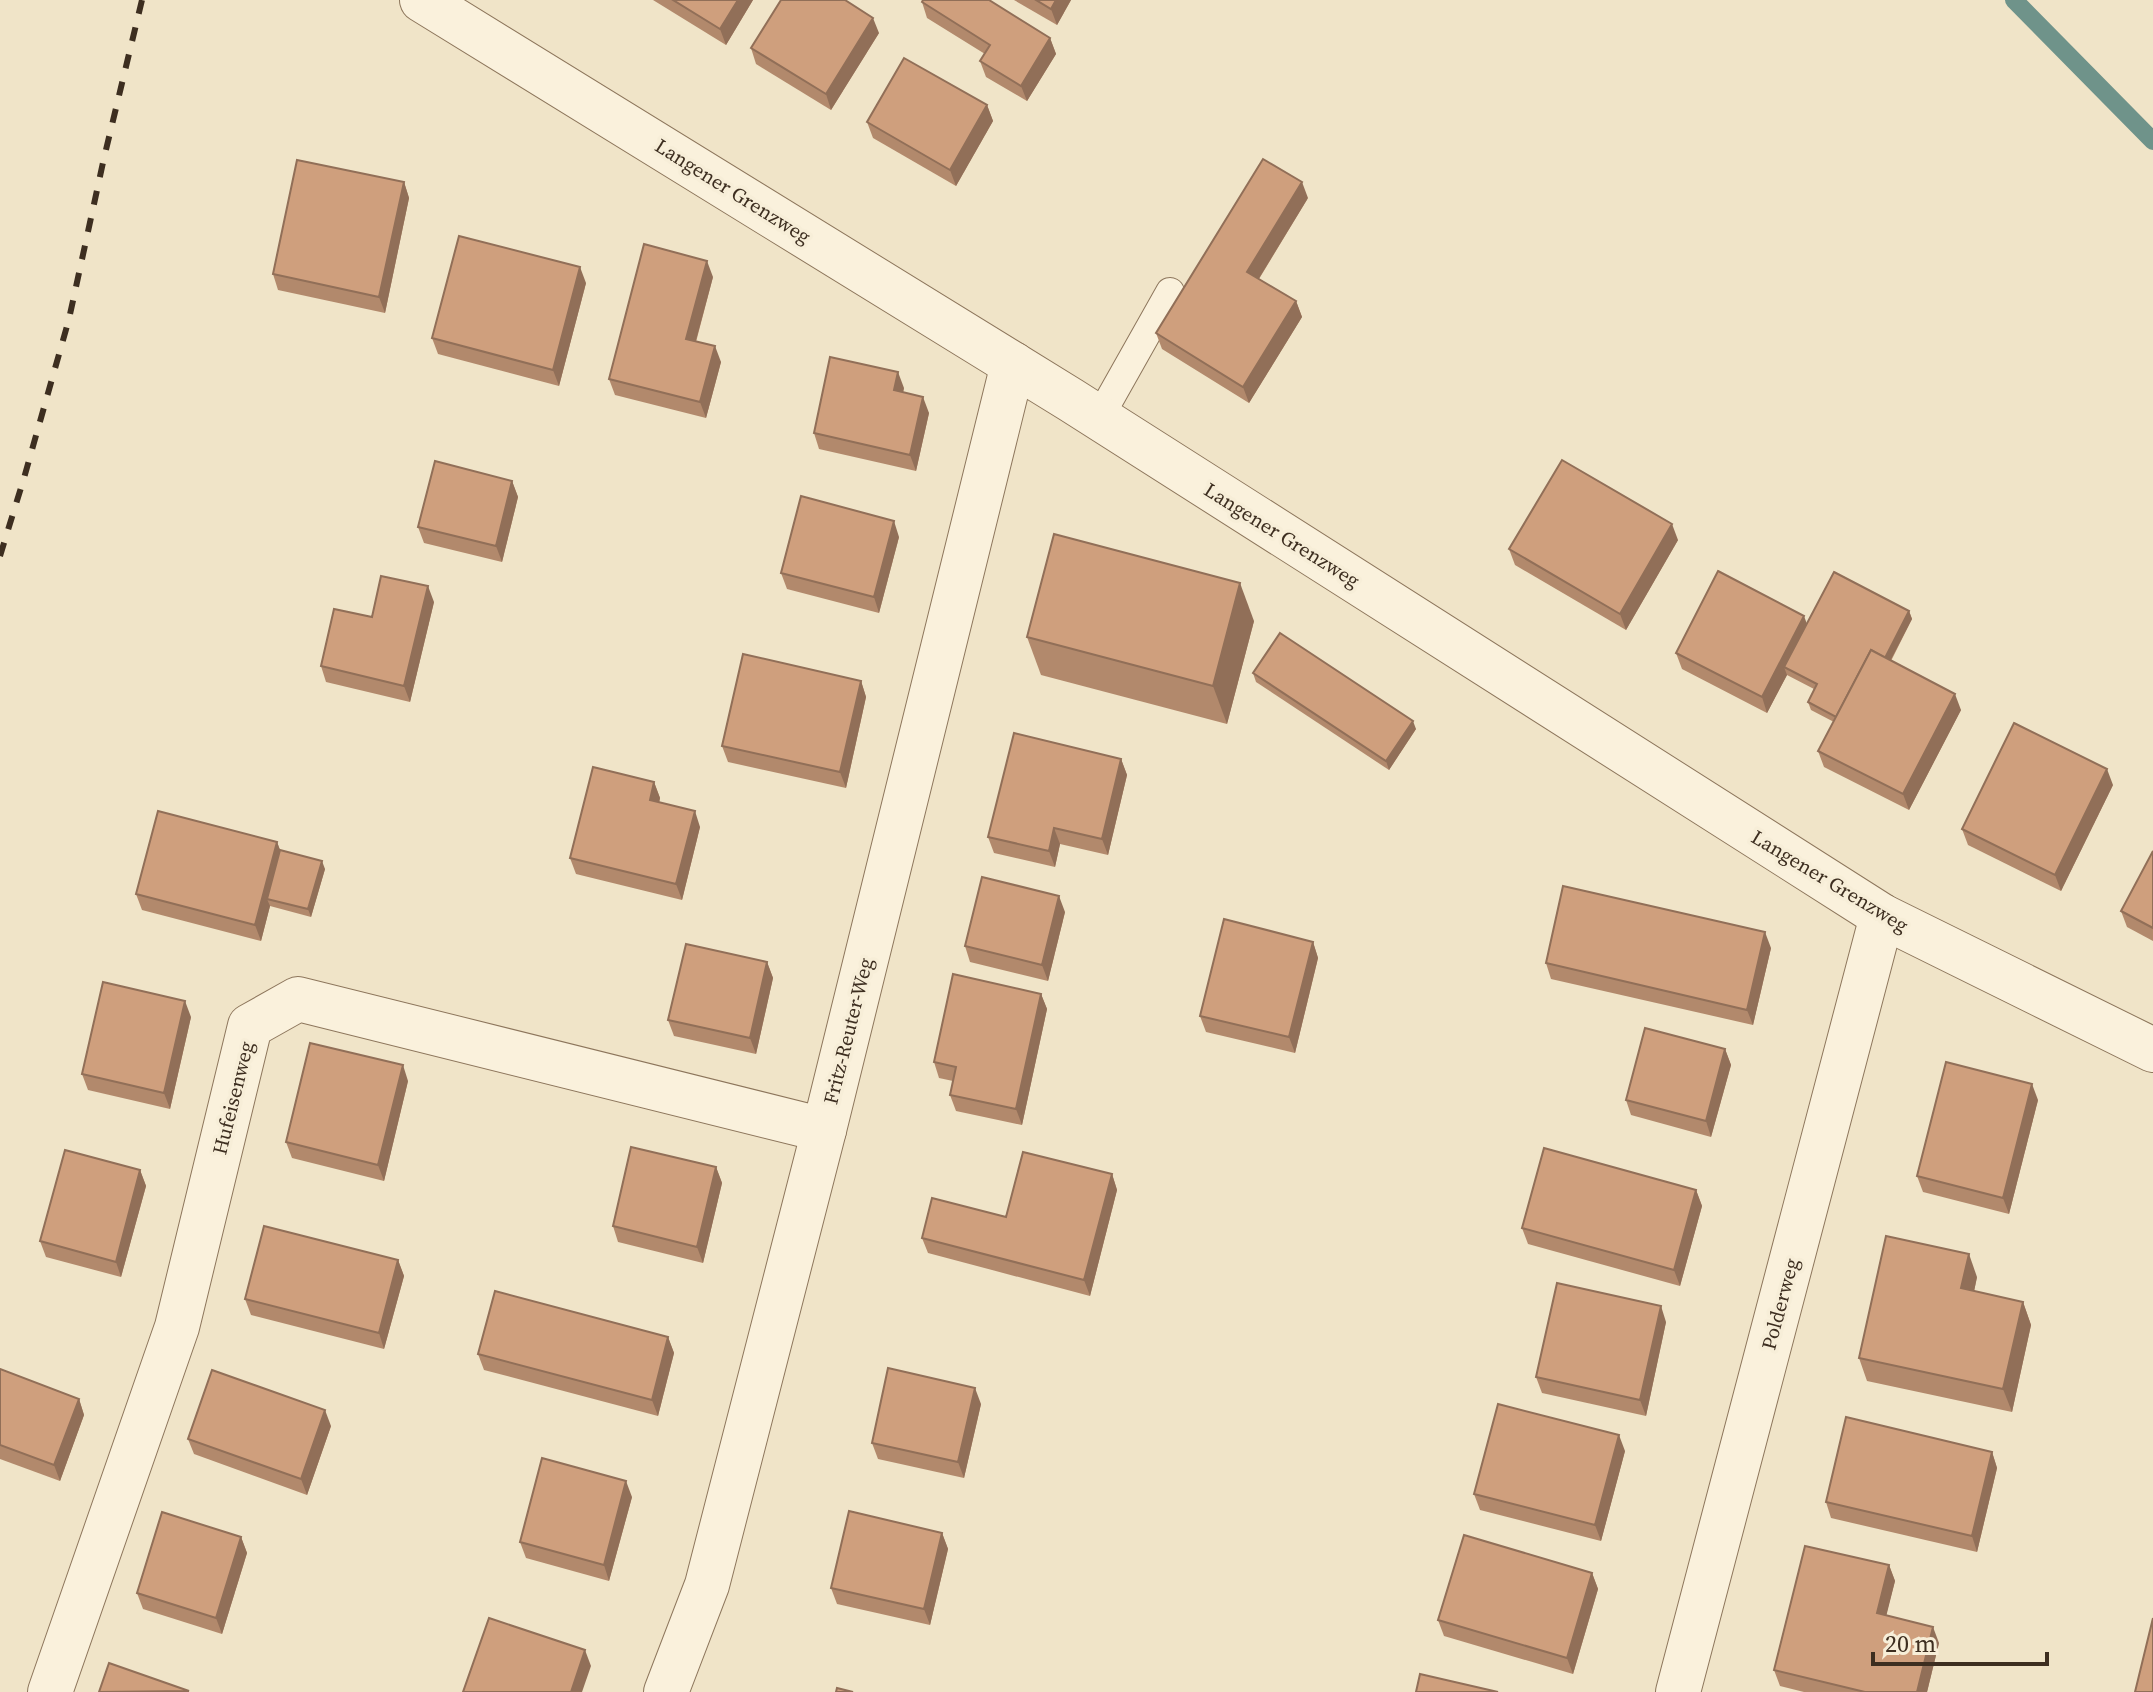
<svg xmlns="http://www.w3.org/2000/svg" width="2153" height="1692" font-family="'Source Serif 4',serif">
  <rect width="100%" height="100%" fill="#f0e4c8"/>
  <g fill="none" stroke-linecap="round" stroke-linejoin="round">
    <polyline stroke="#6f938a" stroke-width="18" points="2014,0 2153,141"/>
    <g stroke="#8d765c" stroke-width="30">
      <polyline id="service" points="1099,418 1170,292"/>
    </g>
    <g stroke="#8d765c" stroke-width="46">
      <g id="minor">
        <polyline points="422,0 1071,400 1882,916 2153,1050"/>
        <polyline points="50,1692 177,1327 250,1026 298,999 824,1130"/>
        <polyline points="666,1692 707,1585 824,1130 1013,364"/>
        <polyline points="1678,1692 1882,916"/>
      </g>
    </g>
    <use href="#service" stroke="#faf1dc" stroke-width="28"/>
    <use href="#minor" stroke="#faf1dc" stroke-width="44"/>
    <polyline stroke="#3d2e20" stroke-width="6" stroke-dasharray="14 14" stroke-linecap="butt" points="0,556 24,478 69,319 104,158 142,0"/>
  </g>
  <g fill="#b2896c">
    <polygon points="653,0 753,0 726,45"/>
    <polygon points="1014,0 1071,0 1057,25"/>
    <polygon points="922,2 1050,38 1056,54 1027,101 986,77 980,61 985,54 927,18"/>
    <polygon points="879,33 831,110 756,64 751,48"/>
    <polygon points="987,105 993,121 956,186 873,138 867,122"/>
    <polygon points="404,182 409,198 385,313 278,290 273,274"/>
    <polygon points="1308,198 1259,279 1296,301 1302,317 1249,403 1162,349 1156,333"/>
    <polygon points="713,277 696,342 721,362 706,418 615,395 609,379"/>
    <polygon points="586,283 559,386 438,354 432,338"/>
    <polygon points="904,388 903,392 929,413 916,471 819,449 814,433"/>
    <polygon points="512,481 518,497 502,562 424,543 418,527"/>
    <polygon points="899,537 879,613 787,589 781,573"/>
    <polygon points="1678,540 1626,630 1515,565 1509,549"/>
    <polygon points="434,602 410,702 326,682 321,666 372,617"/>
    <polygon points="1909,611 1912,619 1891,661 1961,710 1909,810 1824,767 1818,751 1834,722 1811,710 1808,702 1814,689 1787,675 1767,713 1682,669 1676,653 1807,624"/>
    <polygon points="1254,621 1227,724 1041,675 1027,637"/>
    <polygon points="1253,673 1416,729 1389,770 1256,682"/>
    <polygon points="861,681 866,697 846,788 728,762 722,746"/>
    <polygon points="1121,759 1127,775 1108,855 1060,844 1055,867 994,853 988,837"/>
    <polygon points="654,782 660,798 659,803 700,827 682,900 576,874 570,858"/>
    <polygon points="2113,785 2061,891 1968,845 1962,829"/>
    <polygon points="277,842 280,850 325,869 311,917 270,906 261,941 142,910 136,894"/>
    <polygon points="2153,851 2153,941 2127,927 2121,911"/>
    <polygon points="1065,912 1048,981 970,962 965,946"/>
    <polygon points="1313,942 1318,958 1295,1053 1206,1032 1200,1016"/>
    <polygon points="1771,948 1753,1025 1551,979 1546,963"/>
    <polygon points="767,962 773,978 756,1054 674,1036 668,1020"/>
    <polygon points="1041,994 1047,1009 1022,1125 956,1111 950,1095 953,1081 939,1078 934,1062"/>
    <polygon points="191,1017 170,1109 88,1090 82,1074"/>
    <polygon points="1725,1049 1731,1065 1711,1137 1631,1115 1626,1100"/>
    <polygon points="408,1081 384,1181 292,1158 286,1142"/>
    <polygon points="2038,1100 2009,1214 1923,1192 1917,1176"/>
    <polygon points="716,1167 722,1183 703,1263 618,1242 613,1226"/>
    <polygon points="140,1170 146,1186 121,1277 46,1257 40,1241"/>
    <polygon points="1112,1174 1117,1190 1090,1296 928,1253 922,1238 1006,1217"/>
    <polygon points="1696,1190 1702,1206 1680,1286 1528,1244 1522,1228"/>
    <polygon points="398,1260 404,1276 384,1349 251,1315 245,1299"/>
    <polygon points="1977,1277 1974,1291 2023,1302 2031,1325 2012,1412 1867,1381 1859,1358"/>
    <polygon points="1666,1322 1646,1416 1542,1393 1536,1377"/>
    <polygon points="668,1337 674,1353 658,1416 484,1370 478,1354"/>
    <polygon points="0,1369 79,1399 84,1415 60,1481 0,1459"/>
    <polygon points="981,1404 964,1478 878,1459 872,1443"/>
    <polygon points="331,1426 307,1495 194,1454 188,1439"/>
    <polygon points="1625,1451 1601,1541 1480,1510 1474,1494"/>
    <polygon points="1992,1452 1997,1468 1977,1552 1831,1518 1826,1502"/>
    <polygon points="632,1497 609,1581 526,1558 520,1542"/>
    <polygon points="942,1533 948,1549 930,1625 837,1604 831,1588"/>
    <polygon points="241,1537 247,1553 222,1634 143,1609 137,1593"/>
    <polygon points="1889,1565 1895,1581 1886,1615 1939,1643 1927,1692 1804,1692 1780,1686 1774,1670"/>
    <polygon points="1592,1573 1598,1589 1573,1674 1444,1636 1438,1620"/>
  </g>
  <g fill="#916f58">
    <polygon points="738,0 753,0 726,45 720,29"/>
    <polygon points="1056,0 1071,0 1057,25 1051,9"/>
    <polygon points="873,18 879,33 831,110 826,94"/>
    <polygon points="1050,38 1056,54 1027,101 1021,86"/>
    <polygon points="987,105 993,121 956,186 950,170"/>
    <polygon points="404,182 409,198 385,313 379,297"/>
    <polygon points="1302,182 1308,198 1253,288 1247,272"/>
    <polygon points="707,261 713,277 692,355 686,339"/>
    <polygon points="580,267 586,283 559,386 553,370"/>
    <polygon points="1296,301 1302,317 1249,403 1243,387"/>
    <polygon points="715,346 721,362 706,418 700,402"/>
    <polygon points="898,372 904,388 900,406 894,390"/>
    <polygon points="923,397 929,413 916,471 910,455"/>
    <polygon points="512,481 518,497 502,562 496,546"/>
    <polygon points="894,521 899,537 879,613 874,597"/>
    <polygon points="1672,524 1678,540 1626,630 1620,614"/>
    <polygon points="1240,583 1254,621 1227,724 1213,686"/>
    <polygon points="428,586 434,602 410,702 404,686"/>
    <polygon points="1909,611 1912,619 1885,671 1882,663"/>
    <polygon points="1804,616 1810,632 1784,667 1787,675 1767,713 1762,697"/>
    <polygon points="861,681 866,697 846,788 840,772"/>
    <polygon points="1955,694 1961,710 1909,810 1903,794"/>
    <polygon points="1413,721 1416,729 1389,770 1386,761"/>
    <polygon points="1121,759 1127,775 1108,855 1102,839"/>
    <polygon points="2107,769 2113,785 2061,891 2055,875"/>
    <polygon points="654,782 660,798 656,816 650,800"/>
    <polygon points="695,811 700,827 682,900 676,884"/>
    <polygon points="1054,828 1060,844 1055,867 1049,851"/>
    <polygon points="277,842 283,858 267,899 270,906 261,941 255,925"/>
    <polygon points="322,861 325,869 311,917 308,909"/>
    <polygon points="1059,896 1065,912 1048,981 1042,965"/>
    <polygon points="1765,932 1771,948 1753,1025 1747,1010"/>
    <polygon points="1313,942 1318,958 1295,1053 1289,1037"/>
    <polygon points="767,962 773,978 756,1054 750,1038"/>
    <polygon points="1041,994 1047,1009 1022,1125 1016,1109"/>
    <polygon points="185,1001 191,1017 170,1109 164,1093"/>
    <polygon points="1725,1049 1731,1065 1711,1137 1706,1121"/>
    <polygon points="403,1065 408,1081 384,1181 378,1165"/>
    <polygon points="2032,1084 2038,1100 2009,1214 2003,1198"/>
    <polygon points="716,1167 722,1183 703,1263 697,1247"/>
    <polygon points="140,1170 146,1186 121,1277 116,1262"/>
    <polygon points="1112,1174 1117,1190 1090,1296 1084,1280"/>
    <polygon points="1696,1190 1702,1206 1680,1286 1674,1270"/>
    <polygon points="1969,1254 1977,1277 1970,1311 1961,1288"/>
    <polygon points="398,1260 404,1276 384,1349 379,1333"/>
    <polygon points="2023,1302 2031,1325 2012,1412 2003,1389"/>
    <polygon points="1661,1306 1666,1322 1646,1416 1640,1400"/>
    <polygon points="668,1337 674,1353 658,1416 652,1400"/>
    <polygon points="975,1388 981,1404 964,1478 958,1462"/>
    <polygon points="79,1399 84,1415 60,1481 54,1465"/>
    <polygon points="325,1410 331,1426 307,1495 301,1479"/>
    <polygon points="1619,1435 1625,1451 1601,1541 1595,1525"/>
    <polygon points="1992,1452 1997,1468 1977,1552 1972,1536"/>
    <polygon points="626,1481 632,1497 609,1581 604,1565"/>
    <polygon points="942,1533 948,1549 930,1625 924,1609"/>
    <polygon points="241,1537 247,1553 222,1634 216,1618"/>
    <polygon points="1889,1565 1895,1581 1883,1629 1877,1613"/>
    <polygon points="1592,1573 1598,1589 1573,1674 1567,1658"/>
    <polygon points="1933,1627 1939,1643 1927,1692 1917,1692"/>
    <polygon points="585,1650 591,1666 582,1692 571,1692"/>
  </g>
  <g fill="#cf9f7d" stroke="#916f58" stroke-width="2">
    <polygon points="673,0 738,0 720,29"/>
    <polygon points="781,0 845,0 873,18 826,94 751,48"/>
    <polygon points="923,0 989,0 1050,38 1021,86 980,61 990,45 922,2"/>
    <polygon points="1036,0 1056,0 1051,9"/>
    <polygon points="904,58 987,105 950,170 867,122"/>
    <polygon points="1263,159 1302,182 1247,272 1296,301 1243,387 1156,333"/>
    <polygon points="297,160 404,182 379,297 273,274"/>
    <polygon points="459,236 580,267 553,370 432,338"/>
    <polygon points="644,244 707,261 686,339 715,346 700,402 609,379"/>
    <polygon points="830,357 898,372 894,390 923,397 910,455 814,433"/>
    <polygon points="1562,460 1672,524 1620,614 1509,549"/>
    <polygon points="435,461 512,481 496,546 418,527"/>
    <polygon points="801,496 894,521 874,597 781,573"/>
    <polygon points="1054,534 1240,583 1213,686 1027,637"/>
    <polygon points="1718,571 1804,616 1762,697 1676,653"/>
    <polygon points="1834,572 1909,611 1885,658 1871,650 1836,717 1808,702 1817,684 1784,667"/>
    <polygon points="381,576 428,586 404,686 321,666 334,609 372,617"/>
    <polygon points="1280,633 1413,721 1386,761 1253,673"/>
    <polygon points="1871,650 1955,694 1903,794 1818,751"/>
    <polygon points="743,654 861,681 840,772 722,746"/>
    <polygon points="2014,723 2107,769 2055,875 1962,829"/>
    <polygon points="1014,733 1121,759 1102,839 1054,828 1049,851 988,837"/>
    <polygon points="593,767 654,782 650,800 695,811 676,884 570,858"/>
    <polygon points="158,811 277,842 255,925 136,894"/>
    <polygon points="280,850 322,861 308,909 267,899"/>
    <polygon points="2153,851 2153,928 2121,911"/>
    <polygon points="982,877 1059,896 1042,965 965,946"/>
    <polygon points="1563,886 1765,932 1747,1010 1546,963"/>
    <polygon points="1224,919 1313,942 1289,1037 1200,1016"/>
    <polygon points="686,944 767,962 750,1038 668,1020"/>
    <polygon points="953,974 1041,994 1016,1109 950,1095 956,1067 934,1062"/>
    <polygon points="103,982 185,1001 164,1093 82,1074"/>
    <polygon points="1645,1028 1725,1049 1706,1121 1626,1100"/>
    <polygon points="310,1043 403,1065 378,1165 286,1142"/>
    <polygon points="1946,1062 2032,1084 2003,1198 1917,1176"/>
    <polygon points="631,1147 716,1167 697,1247 613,1226"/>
    <polygon points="1544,1148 1696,1190 1674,1270 1522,1228"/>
    <polygon points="65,1150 140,1170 116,1262 40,1241"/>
    <polygon points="1023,1152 1112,1174 1084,1280 922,1238 932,1198 1006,1217"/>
    <polygon points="264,1226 398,1260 379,1333 245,1299"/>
    <polygon points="1886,1236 1969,1254 1961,1288 2023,1302 2003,1389 1859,1358"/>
    <polygon points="1557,1283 1661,1306 1640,1400 1536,1377"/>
    <polygon points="495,1291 668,1337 652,1400 478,1354"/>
    <polygon points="888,1368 975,1388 958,1462 872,1443"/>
    <polygon points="0,1369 79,1399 54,1465 0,1445"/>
    <polygon points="212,1370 325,1410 301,1479 188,1439"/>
    <polygon points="1498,1404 1619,1435 1595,1525 1474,1494"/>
    <polygon points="1846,1417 1992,1452 1972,1536 1826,1502"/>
    <polygon points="542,1458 626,1481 604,1565 520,1542"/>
    <polygon points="849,1511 942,1533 924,1609 831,1588"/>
    <polygon points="162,1512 241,1537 216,1618 137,1593"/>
    <polygon points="1464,1535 1592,1573 1567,1658 1438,1620"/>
    <polygon points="1805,1546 1889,1565 1877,1613 1933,1627 1917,1692 1865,1692 1774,1670"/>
    <polygon points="489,1618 585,1650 571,1692 463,1692"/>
    <polygon points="2153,1618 2153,1692 2135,1692"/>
    <polygon points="109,1663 189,1691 99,1692"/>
    <polygon points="1420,1674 1498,1692 1416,1692"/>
    <polygon points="837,1688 853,1692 836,1692"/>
  </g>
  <g text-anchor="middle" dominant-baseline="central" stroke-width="7" stroke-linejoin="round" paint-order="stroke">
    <g font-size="20" fill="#3d2e20" stroke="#f7eed8">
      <text transform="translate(733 191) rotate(32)">Langener Grenzweg</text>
      <text transform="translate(1282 535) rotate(32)">Langener Grenzweg</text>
      <text transform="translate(1830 881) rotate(31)">Langener Grenzweg</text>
      <text transform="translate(848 1031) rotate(-76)">Fritz-Reuter-Weg</text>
      <text transform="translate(233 1098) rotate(-76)">Hufeisenweg</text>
      <text transform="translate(1780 1304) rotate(-75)">Polderweg</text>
    </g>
  </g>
  <path d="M1873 1652v12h174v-12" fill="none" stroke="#3d2e20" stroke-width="4"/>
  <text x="1885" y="1652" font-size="24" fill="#3d2e20" stroke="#f7eed8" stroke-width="6" paint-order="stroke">20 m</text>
</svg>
